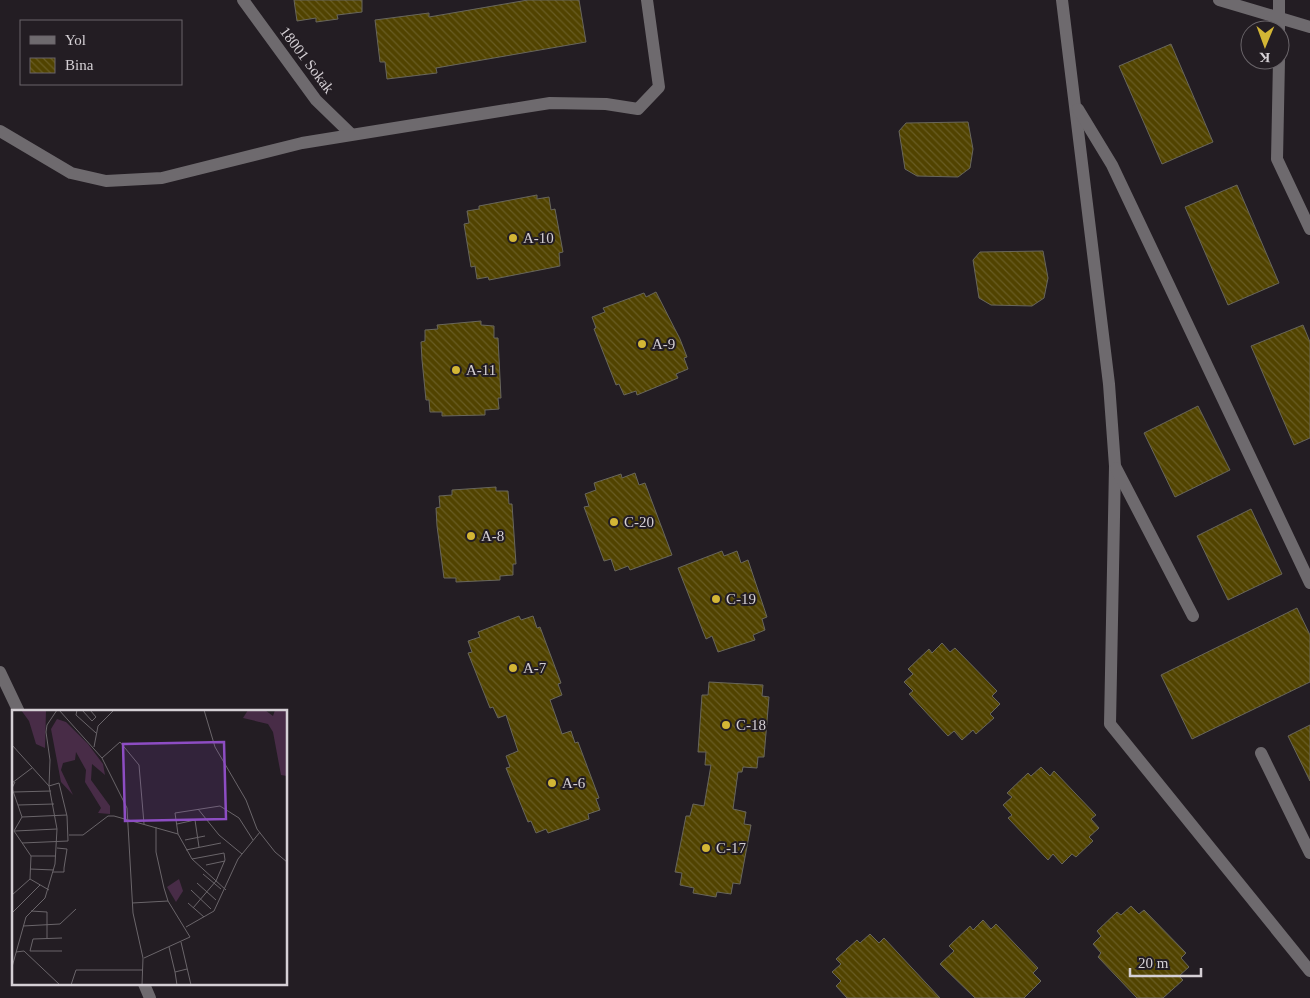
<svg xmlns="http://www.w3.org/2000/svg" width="1310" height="998" font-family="Georgia,serif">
  <defs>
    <pattern id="building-back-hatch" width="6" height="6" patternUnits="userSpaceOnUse" patternTransform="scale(1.25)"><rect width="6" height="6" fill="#514300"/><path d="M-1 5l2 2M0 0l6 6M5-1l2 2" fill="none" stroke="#695d24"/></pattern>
  </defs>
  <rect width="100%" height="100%" fill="#231d23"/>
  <g fill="url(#building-back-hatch)" stroke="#68665c">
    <polygon points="294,0 362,0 362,12 337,15 338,19 316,22 316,18 297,21"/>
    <polygon points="528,0 579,0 586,42 436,68 437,73 387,79 385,62 380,62 375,20 429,13 429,17"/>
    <polygon points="1171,44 1213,142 1162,164 1119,66"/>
    <polygon points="968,122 973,149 970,168 958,177 917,176 905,169 899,131 906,123"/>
    <polygon points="1237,185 1279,283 1228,305 1185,207"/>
    <polygon points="537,195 537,199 549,197 551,210 555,209 563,252 559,253 560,266 489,280 488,277 477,279 475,266 471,267 464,224 469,223 467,211 479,209 479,206"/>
    <polygon points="1043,251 1048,278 1044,298 1032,306 991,305 979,298 973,260 980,252"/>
    <polygon points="656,292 680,339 687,357 684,358 688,369 676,374 678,378 637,395 636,391 624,395 619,384 616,385 594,329 596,328 592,317 605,312 603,308 644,293 646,297"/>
    <polygon points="481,321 481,325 494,326 494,338 498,338 501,398 498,398 499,409 485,410 485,415 442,416 442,412 430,412 429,400 426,400 422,360 421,342 425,341 425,330 438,329 437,325"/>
    <polygon points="1303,325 1310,342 1310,438 1294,445 1251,346"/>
    <polygon points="1198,406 1230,470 1175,497 1144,433"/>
    <polygon points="635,473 639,485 645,483 672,555 630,570 628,566 615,571 611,559 604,561 584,507 589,506 585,494 596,490 594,483 621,474 622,478"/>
    <polygon points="496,487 496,491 508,491 509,504 512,504 516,564 513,564 513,575 500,576 500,580 456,582 456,578 444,578 437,526 436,508 440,507 439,496 452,495 452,490"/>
    <polygon points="1251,509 1282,574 1228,600 1197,536"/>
    <polygon points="722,551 724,556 737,551 741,563 748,560 767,617 762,619 765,630 753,635 755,640 718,652 712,636 706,639 678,568"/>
    <polygon points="1297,608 1310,635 1310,682 1192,739 1161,675"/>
    <polygon points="519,616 521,620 533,616 537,628 540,627 561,683 558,684 562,695 550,700 562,734 571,731 575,743 578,742 599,798 596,799 600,810 588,814 589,819 548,833 546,829 536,833 531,821 528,822 506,768 510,767 506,756 518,751 506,715 498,718 493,707 490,708 468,653 472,652 468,641 480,637 478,632"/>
    <polygon points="942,643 950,652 955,648 997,691 992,696 1000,704 990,714 994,718 976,734 973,730 962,740 954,731 948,736 909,694 913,691 904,682 913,674 908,669 929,649 932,653"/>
    <polygon points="709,682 763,685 762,696 769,697 764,757 758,757 757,768 743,767 742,772 738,772 733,809 746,812 744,824 751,825 740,884 733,883 731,894 717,892 716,897 693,893 694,888 680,885 682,873 675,872 686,816 690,816 693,804 704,806 711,765 705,765 706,752 698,752 702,695 708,695"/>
    <polygon points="1310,725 1310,781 1288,736"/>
    <polygon points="1041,767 1050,776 1054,771 1096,815 1091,819 1099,828 1089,837 1093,841 1076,857 1072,854 1062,864 1053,854 1048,860 1008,818 1012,815 1003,805 1012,797 1007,793 1028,773 1031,776"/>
    <polygon points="1131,906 1139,914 1144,910 1186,953 1181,958 1189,967 1179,976 1183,980 1163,998 1137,998 1098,957 1101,953 1093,944 1101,936 1097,931 1117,912 1121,915"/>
    <polygon points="983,920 991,929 996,924 1038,968 1033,973 1041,981 1024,998 975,998 940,964 954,951 949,946 970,926 973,930"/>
    <polygon points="870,934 879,943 884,938 940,998 847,998 836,986 841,981 832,972 841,964 836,959 857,940 860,943"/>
  </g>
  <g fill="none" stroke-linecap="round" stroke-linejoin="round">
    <g stroke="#6e6a6e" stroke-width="12">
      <polyline points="243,0 316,100 351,134"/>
      <polyline points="1062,0 1109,384 1115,466 1110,724 1310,971"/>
      <polyline points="1219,0 1310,27"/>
      <polyline points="1279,0 1279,30"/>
      <polyline points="1279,60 1277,159 1310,229"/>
      <polyline points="1078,109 1112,165 1310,583"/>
      <polyline points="0,131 71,173 106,181 162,178 302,143 550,103 606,104 638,109 659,87 647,0"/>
      <polyline points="1116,468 1193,616"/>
      <polyline points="0,672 19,712"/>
      <polyline points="1261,753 1310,853"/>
      <polyline points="144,984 150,998"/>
    </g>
  </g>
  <g fill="#d3b635" stroke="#231d23" stroke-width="2">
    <circle cx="513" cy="238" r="5"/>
    <circle cx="642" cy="344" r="5"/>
    <circle cx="456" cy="370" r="5"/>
    <circle cx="614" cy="522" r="5"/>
    <circle cx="471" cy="536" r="5"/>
    <circle cx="716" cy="599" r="5"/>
    <circle cx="513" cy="668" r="5"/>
    <circle cx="726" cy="725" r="5"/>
    <circle cx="552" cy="783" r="5"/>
    <circle cx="706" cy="848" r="5"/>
  </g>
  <g text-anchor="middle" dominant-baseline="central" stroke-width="4" stroke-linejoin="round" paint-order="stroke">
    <g font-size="15" fill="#d5d0d5" stroke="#231d23">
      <text transform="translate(307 60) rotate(53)">18001 Sokak</text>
    </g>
    <g font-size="15" fill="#d5d0d5" stroke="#231d23" text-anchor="start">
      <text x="523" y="238">A-10</text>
      <text x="652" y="344">A-9</text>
      <text x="466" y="370">A-11</text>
      <text x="624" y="522">C-20</text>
      <text x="481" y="536">A-8</text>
      <text x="726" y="599">C-19</text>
      <text x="523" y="668">A-7</text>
      <text x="736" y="725">C-18</text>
      <text x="562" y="783">A-6</text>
      <text x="716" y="848">C-17</text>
    </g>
  </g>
  <g transform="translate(12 710)">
    <rect width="275" height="275" fill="#231d23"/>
    <path d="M 167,169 L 171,181 L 164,192 L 155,177 Z" fill="#482c47"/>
    <path d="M 9,0 L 34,0 L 33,38 L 24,34 L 17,11 ZM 236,0 L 253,0 L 261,6 L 263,0 L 275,0 L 275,66 L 269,65 L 261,22 L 256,14 L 231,8 ZM 45,9 L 54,12 L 76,34 L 91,54 L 93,65 L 80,54 L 79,70 L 98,96 L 98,104 L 86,103 L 89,98 L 73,72 L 74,60 L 64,42 L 63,50 L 51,53 L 49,60 L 61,85 L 49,72 L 39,19 Z" fill="#482c47"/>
    <path fill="none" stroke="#6a656a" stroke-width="1" d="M 47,0 L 90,48 L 115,98 L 121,203 L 131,248 L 130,275M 65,0 L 64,5 L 84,23M 70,0 L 80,11 L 84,7 L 78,0M 192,0 L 203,37 L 234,90 L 245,119 L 263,142 L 275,152M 0,35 L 37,76M 82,37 L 86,16 L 102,0M 90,48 L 108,32 L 127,55 L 132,114M 3,72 L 0,78 L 10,107M 0,73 L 20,58M 2,82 L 39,81M 6,95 L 42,94M 186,99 L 207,125 L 230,144M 165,114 L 183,110 L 187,137M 2,121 L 10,107 L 55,105M 3,121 L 45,119M 57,125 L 71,125 L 96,106 L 102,106 L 166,124M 173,130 L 193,126M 10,133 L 56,131 L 55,106 L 47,73 L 37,76M 174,140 L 209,133M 19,146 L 44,146M 180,149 L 212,143 L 213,150 L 204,171 L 181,198M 194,155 L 213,151M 18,159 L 42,160M 41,162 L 52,162 L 52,158 L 55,139 L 45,138M 191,164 L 209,179M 18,169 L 37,180M 185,173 L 204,190M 179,180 L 199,199M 214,180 L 180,149 L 166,124 L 163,103 L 208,96 L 227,108 L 241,130M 0,185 L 18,169 L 19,146 L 2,121M 120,193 L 156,191M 176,193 L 192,207M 19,201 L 35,202 L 35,228M 0,203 L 28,175M 11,216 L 48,214 L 64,199M 174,217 L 202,201 L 226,149 L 248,122M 169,232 L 179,275M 157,237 L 163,262M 18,241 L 21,229 L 50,228M 18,241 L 50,241M 4,242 L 12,241 L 48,275M 132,248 L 178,227 L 156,191 L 152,178 L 144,142 L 144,117M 0,257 L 14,207 L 33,188 L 43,154 L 45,119 L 37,76 L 38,50 L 34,22 L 35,15 L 45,0M 59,275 L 64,260 L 131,260M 165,275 L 163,262 L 175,259"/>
    <path fill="#8d4dc3" fill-opacity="0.15" stroke="#8d4dc3" stroke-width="2.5" d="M 212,32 L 214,109 L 113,111 L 111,34 Z"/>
    <rect width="275" height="275" fill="none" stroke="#d5d0d5" stroke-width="2.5"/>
  </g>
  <rect x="20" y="20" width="162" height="65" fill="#231d23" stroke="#6a656a"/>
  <rect x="30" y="36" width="25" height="8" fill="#6e6a6e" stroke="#6a656a"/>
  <text x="65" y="45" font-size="15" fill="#d5d0d5">Yol</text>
  <rect x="30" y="58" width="25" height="15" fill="url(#building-back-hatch)" stroke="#6a656a"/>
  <text x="65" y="70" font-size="15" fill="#d5d0d5">Bina</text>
  <g transform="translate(1265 45) rotate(181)"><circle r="24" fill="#231d23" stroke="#6a656a"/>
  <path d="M0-4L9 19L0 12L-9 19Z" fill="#d3b635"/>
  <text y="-8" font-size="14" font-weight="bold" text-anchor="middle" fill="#d5d0d5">K</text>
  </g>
  <path d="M1130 968v8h71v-8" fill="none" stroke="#d5d0d5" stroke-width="2.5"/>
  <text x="1138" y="968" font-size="15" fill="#d5d0d5" stroke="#231d23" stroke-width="4" paint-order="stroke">20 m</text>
</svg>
